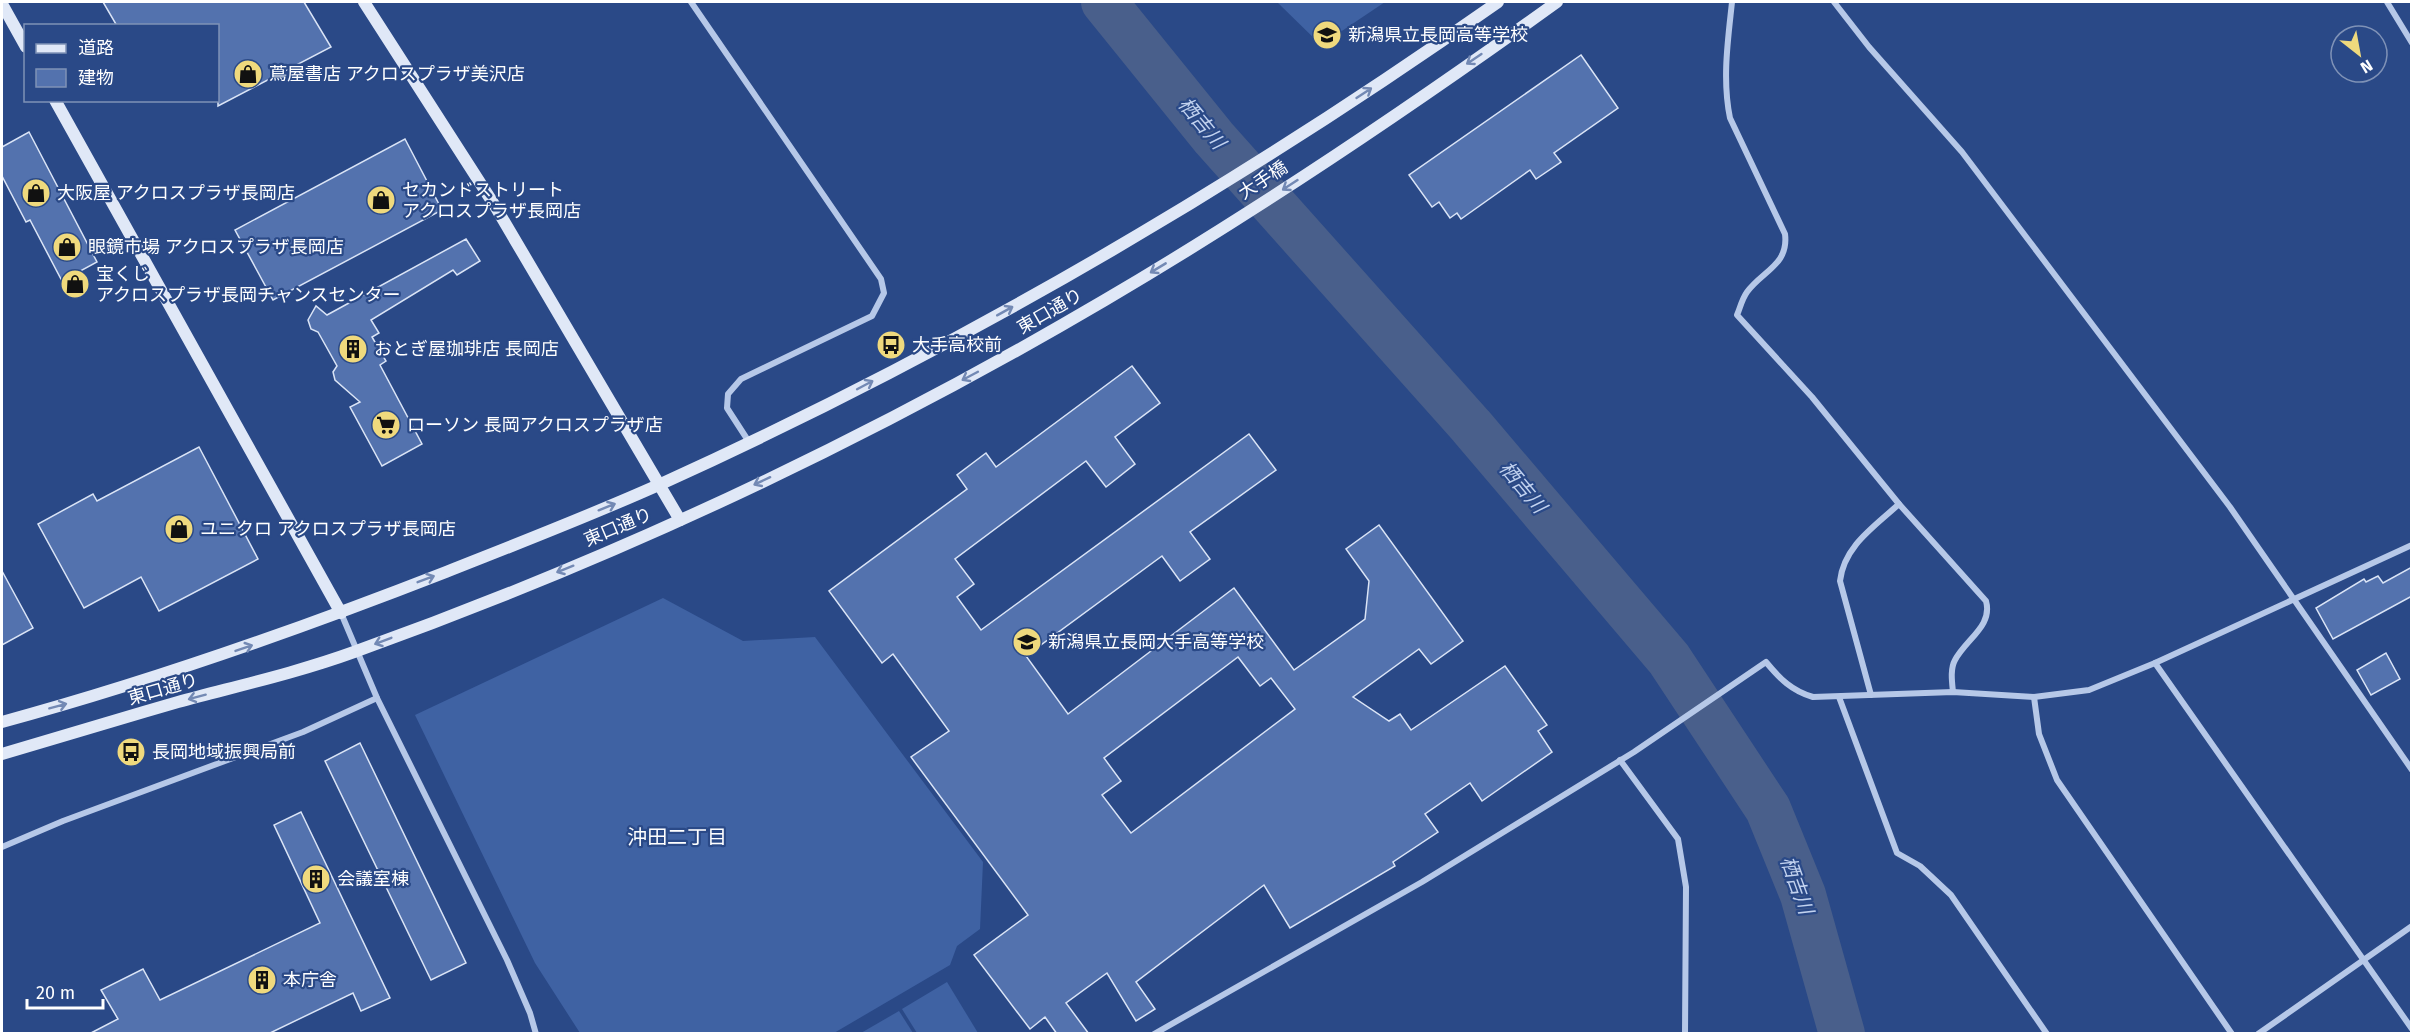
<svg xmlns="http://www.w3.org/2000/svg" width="2413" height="1035" font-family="'Fira Sans','Noto Sans JP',sans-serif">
  <rect width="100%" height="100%" fill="#2a4987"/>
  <g fill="#3f62a3">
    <polygon points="1277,2 1385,2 1321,45"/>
    <polygon points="663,598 743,641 815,637 983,862 980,929 957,946 950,965 834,1033 580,1033 535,963 415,715"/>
    <polygon points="947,982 978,1033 917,1033 902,1009"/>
    <polygon points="899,1011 913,1033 861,1033"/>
  </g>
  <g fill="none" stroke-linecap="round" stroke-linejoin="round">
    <polyline stroke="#495f8b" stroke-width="46" points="1104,2 1214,138 1471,426 1669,659 1768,809 1803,895 1842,1034"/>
  </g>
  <g fill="#5372ae" stroke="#dae4f6" stroke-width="1.5" fill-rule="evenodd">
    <polygon points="103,2 304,2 331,47 218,106 218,26 117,26"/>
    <polygon points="1581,55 1618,108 1554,153 1561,162 1536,179 1530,170 1461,219 1457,213 1450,218 1439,202 1432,207 1409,175"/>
    <polygon points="29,132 97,262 62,281 30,220 26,222 2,176 2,147"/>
    <polygon points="405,139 442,210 273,300 235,230"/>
    <polygon points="466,239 480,261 457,275 453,270 371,320 379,333 372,337 386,361 380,365 422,444 382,466 350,407 360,402 335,380 333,372 337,366 318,332 311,329 308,320 316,306 327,315"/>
    <path d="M 1132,366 L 1160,403 L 1115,437 L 1135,464 L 1106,487 L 1086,461 L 955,559 L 974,584 L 957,597 L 981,630 L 1249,434 L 1276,470 L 1190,532 L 1210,559 L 1180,581 L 1162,556 L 1026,656 L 1068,714 L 1234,588 L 1294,670 L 1365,619 L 1369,581 L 1346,549 L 1379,525 L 1463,641 L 1431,664 L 1419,649 L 1353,697 L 1389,721 L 1400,714 L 1411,730 L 1505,666 L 1547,725 L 1538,731 L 1552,752 L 1482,801 L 1470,783 L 1425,814 L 1438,832 L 1393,862 L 1395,866 L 1290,928 L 1264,885 L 1136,982 L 1155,1009 L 1136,1021 L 1107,973 L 1066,1003 L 1089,1034 L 1057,1034 L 1045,1017 L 1030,1029 L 974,955 L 1028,915 L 911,757 L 949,731 L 893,654 L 882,663 L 829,591 L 967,489 L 957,475 L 986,453 L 996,467 ZM 1238,657 L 1260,686 L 1271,678 L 1295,709 L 1131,833 L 1102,795 L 1121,781 L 1104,758 Z"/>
    <polygon points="199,447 258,559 159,611 141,577 84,608 38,524 93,494 97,501"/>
    <polygon points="2412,567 2412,596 2333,639 2316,608 2364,579 2366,582 2378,576 2383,583"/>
    <polygon points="2,571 33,628 2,645"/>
    <polygon points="2386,653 2400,679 2371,695 2357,670"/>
    <polygon points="360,743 466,963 431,980 325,761"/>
    <polygon points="301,812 390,998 361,1011 353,993 268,1034 89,1034 118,1019 101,990 143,969 160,1000 320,923 274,825"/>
  </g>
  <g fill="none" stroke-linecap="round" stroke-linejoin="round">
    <g stroke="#b6c8e8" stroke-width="6">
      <polyline points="691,2 881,279 884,293 872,316 741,379 728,394 727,408 749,442"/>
      <path d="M 1732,2 C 1728,40 1722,79 1730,118 L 1785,234 C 1789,265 1762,271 1747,292 C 1742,299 1740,308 1737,315 L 1812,397 L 1899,504 L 1986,601 C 1993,626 1966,639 1955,660 C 1950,669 1952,682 1953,692"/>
      <polyline points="1834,2 1869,47 1962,152 2230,507 2412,770"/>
      <polyline points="2387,2 2412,43"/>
      <polyline points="341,613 377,698 507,960 530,1013 536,1034"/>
      <polyline points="2155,663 2412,1029"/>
      <path d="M 1871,695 L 1840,581 C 1844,546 1874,527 1899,504"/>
      <polyline points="1839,697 1897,853 1920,866 1951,895 2047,1034"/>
      <polyline points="2034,697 2039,734 2057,780 2232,1034"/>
      <polyline points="1620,760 1678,839 1686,887 1685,1034"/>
      <polyline points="2,847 63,821 303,732 377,698"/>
      <path d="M 1154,1034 L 1422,882 L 1634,752 L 1766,662 C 1780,679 1792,691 1813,697 L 1953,692 L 2034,697 L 2089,690 L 2155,663 L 2412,545"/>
      <polyline points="2258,1034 2412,926"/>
    </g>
    <g stroke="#e0e8f7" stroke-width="12">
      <polyline points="364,2 495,206 680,520"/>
      <polyline points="2,4 26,47"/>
      <polyline points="55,100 341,613"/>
      <path d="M 2,722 C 153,681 300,629 446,572 C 519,543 592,515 663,483 C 956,350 1235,187 1498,2"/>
      <path d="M 2,754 C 60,737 119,719 178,702 C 237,686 296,673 354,652 C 614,559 867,440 1105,300 C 1260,209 1411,107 1557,2"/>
    </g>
  </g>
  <defs><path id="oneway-shaft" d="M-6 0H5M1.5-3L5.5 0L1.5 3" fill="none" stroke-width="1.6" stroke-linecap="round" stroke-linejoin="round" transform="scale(1.5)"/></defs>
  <g stroke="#7389b4">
    <use href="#oneway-shaft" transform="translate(1474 59) rotate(146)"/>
    <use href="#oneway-shaft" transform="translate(1364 93) rotate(-33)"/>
    <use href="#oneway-shaft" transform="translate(1290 185) rotate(147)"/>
    <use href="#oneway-shaft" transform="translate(1158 268) rotate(149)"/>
    <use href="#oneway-shaft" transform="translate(1005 311) rotate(-29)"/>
    <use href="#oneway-shaft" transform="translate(970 376) rotate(152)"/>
    <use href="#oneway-shaft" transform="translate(865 385) rotate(-28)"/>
    <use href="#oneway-shaft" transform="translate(762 481) rotate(155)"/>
    <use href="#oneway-shaft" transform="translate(607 507) rotate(-22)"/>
    <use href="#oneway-shaft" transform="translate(565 569) rotate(158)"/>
    <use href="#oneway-shaft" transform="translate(426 579) rotate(-21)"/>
    <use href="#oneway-shaft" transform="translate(383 641) rotate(159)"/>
    <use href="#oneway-shaft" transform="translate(244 648) rotate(-19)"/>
    <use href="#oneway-shaft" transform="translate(197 697) rotate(165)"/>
    <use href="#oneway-shaft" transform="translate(58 706) rotate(-15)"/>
  </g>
  <defs>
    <g id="school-disc" transform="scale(1.5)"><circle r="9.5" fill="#efd97d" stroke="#2a4987"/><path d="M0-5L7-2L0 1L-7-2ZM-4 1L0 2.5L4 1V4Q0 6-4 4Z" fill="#111"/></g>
    <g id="shop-disc" transform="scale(1.5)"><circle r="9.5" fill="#efd97d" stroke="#2a4987"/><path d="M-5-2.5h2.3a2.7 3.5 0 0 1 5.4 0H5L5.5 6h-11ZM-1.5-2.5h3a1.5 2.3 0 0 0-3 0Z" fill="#111"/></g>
    <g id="bus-disc" transform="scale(1.5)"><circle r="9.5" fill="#efd97d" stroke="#2a4987"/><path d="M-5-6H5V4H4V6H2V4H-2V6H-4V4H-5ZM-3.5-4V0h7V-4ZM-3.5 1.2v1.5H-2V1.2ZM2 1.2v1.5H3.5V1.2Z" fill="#111"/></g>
    <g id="building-disc" transform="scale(1.5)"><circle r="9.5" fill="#efd97d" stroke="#2a4987"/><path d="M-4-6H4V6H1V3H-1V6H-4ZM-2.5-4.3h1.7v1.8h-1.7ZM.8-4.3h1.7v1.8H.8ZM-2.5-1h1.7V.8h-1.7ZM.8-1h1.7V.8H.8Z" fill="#111"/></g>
    <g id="supermarket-disc" transform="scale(1.5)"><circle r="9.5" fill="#efd97d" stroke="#2a4987"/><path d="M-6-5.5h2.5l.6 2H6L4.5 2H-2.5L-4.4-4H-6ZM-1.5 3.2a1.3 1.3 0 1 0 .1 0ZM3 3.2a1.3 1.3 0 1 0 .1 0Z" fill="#111"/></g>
  </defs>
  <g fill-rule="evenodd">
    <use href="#school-disc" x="1327" y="35"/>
    <use href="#shop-disc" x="248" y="74"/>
    <use href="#shop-disc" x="36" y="193"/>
    <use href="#shop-disc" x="381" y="200"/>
    <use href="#shop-disc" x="67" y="247"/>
    <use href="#shop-disc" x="75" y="284"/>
    <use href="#bus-disc" x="891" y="345"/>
    <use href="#building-disc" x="353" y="349"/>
    <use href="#supermarket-disc" x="386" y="425"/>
    <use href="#shop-disc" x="179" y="529"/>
    <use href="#school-disc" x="1027" y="642"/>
    <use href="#bus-disc" x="131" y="752"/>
    <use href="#building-disc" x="316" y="879"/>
    <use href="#building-disc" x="262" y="980"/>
  </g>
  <g text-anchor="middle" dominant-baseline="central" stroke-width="4.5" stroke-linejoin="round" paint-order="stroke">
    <g font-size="18" fill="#fff" stroke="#2a4987" text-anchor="start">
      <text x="1348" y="35">新潟県立長岡高等学校</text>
      <text x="269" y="74">蔦屋書店 アクロスプラザ美沢店</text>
      <text x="402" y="190">セカンドストリート<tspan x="402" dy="21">アクロスプラザ長岡店</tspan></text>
      <text x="57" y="193">大阪屋 アクロスプラザ長岡店</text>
      <text x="88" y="247">眼鏡市場 アクロスプラザ長岡店</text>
      <text x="96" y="274">宝くじ<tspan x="96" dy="21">アクロスプラザ長岡チャンスセンター</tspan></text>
      <text x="912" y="345">大手高校前</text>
      <text x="374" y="349">おとぎ屋珈琲店 長岡店</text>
      <text x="407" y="425">ローソン 長岡アクロスプラザ店</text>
      <text x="200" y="529">ユニクロ アクロスプラザ長岡店</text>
      <text x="1048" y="642">新潟県立長岡大手高等学校</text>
      <text x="152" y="752">長岡地域振興局前</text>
      <text x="337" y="879">会議室棟</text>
      <text x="283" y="980">本庁舎</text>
    </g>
    <g font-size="18" fill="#fff" stroke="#2a4987">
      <text transform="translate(1263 180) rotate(-33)">大手橋</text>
      <text transform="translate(1050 311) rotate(-30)">東口通り</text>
      <text transform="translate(618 527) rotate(-23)">東口通り</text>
      <text transform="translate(163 689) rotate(-16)">東口通り</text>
    </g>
    <g font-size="20" font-style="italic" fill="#c2d2ef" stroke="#2a4987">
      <text transform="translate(1202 123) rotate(50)">栖吉川</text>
      <text transform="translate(1523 487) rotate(50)">栖吉川</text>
      <text transform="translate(1797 885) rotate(70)">栖吉川</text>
    </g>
    <g font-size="20" fill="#fff" stroke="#2a4987">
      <text x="677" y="837">沖田二丁目</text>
    </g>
  </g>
  <rect width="2413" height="1035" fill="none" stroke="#ffffff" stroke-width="6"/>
  <rect x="24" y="24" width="195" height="78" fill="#2a4987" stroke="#7f92b7" stroke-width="1.5"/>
  <rect x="36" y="44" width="30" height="9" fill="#e0e8f7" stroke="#7f92b7" stroke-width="1.5"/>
  <text x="78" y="54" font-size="18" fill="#ffffff">道路</text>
  <rect x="36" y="69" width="30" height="18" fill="#5372ae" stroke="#7f92b7" stroke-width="1.5"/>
  <text x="78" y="84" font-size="18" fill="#ffffff">建物</text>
  <g transform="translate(2359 54) rotate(149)"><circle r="28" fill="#2a4987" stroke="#7f92b7" stroke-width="1.5"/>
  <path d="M0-4.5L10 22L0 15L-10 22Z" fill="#efd97d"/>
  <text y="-9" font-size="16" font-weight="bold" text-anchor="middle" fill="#ffffff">N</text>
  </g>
  <path d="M27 999v9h76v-9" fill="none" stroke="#ffffff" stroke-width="3"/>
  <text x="36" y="999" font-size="18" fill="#ffffff" stroke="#2a4987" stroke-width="4.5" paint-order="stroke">20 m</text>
</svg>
